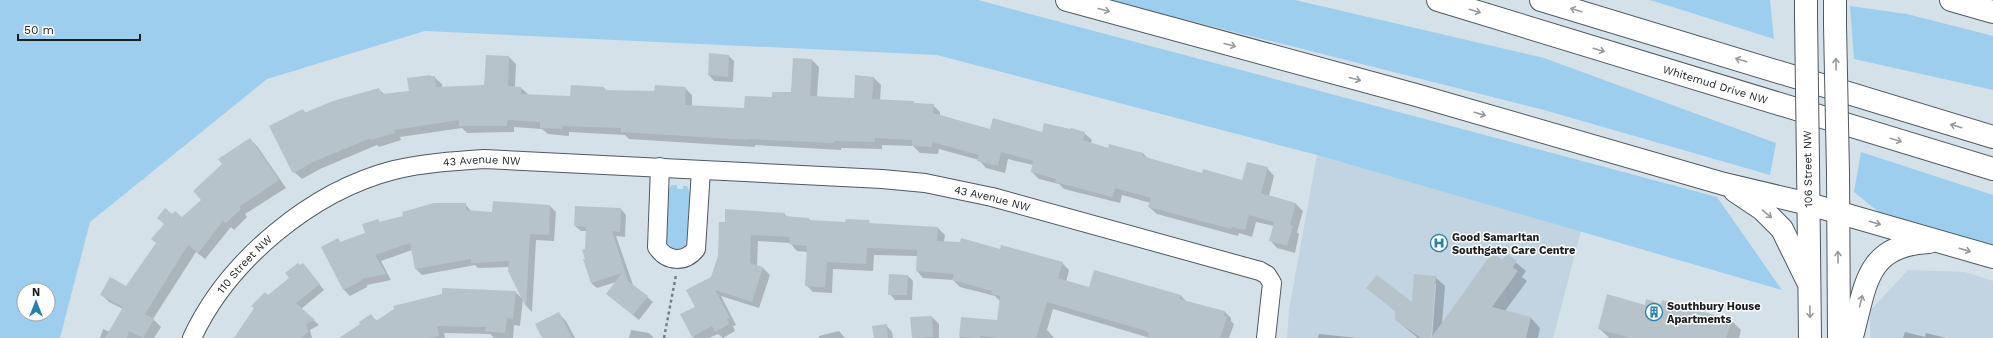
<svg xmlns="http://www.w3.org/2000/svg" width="1993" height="338" font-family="'Work Sans',sans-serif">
  <rect width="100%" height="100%" fill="#d5e1e9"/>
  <g fill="#c2d4e1">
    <polygon points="1317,155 1581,231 1553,338 1287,338 1289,310"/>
    <polygon points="1908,270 1965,272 1993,281 1993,338 1870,338 1870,311"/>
  </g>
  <g fill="#9eceed" fill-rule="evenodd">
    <path d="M 0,0 L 978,0 L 1717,197 L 1782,290 L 1317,155 L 937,55 L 425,31 L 267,79 L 90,222 L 60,338 L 0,338 ZM 24,290 L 48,290 L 48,314 L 24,314 Z"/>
    <polygon points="1108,0 1295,0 1544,58 1776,143 1770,175 1544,110"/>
    <polygon points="1649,0 1770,0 1774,39 1663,4"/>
    <polygon points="1850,6 1907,14 1993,36 1993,90 1854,59"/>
    <polygon points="1861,152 1993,195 1993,245 1881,214 1854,192"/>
    <polygon points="672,185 677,185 677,189 683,189 683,186 687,186 690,193 687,243 685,246 677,250 669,247 665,239 668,190"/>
  </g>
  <g fill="#0003">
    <polygon points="710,54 729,56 734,61 733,82 714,81 709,75"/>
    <polygon points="509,57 516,64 515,87 521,88 529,95 571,97 604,88 607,91 655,92 685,88 692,95 692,106 745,109 773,98 792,93 812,60 819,67 817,97 855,99 873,77 881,85 880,101 933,105 940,112 940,116 991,130 1043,134 1084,133 1092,140 1091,143 1109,149 1143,153 1148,159 1203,174 1243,181 1267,168 1274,176 1269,196 1296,204 1303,211 1297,232 1299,234 1295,253 1277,248 1270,240 1274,226 1256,222 1252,237 1239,233 1238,236 1157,214 1149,207 1151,203 1122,195 1120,203 1064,189 1059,184 1039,179 1032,172 1033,165 1008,159 1005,173 986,168 979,160 939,149 938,154 920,153 913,146 882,145 882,149 841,148 841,150 755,145 755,147 629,139 625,135 569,132 569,136 548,134 542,129 514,127 514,132 467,133 462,128 400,137 401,140 379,147 377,145 320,169 302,179 293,171 303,110 306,113 379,89 385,95 410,91 430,76 434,77 442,84 442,88 485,86"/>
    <polygon points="250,139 257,146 286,188 245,214 247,217 234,230 231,227 205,259 196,252 153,319 161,327 154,338 100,338 103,329 110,332 123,309 109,302 101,294 127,287 157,244 172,216 182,219 203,200"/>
    <polygon points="494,202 550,206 556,212 554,241 536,240 532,312 527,307 509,271 509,267 478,268 475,265 422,275 416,269 412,250 381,261 391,280 367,285 367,287 350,296 344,290 323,247 338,240 341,243 366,234 378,220 381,223 465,204 472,212 493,213"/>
    <polygon points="621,209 626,215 625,237 616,236 633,285 653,302 639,320 613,299 616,282 597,288 591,283 586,259 586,231 581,231 575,226"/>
    <polygon points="784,214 788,217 809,219 811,221 846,223 868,221 871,224 938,228 945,235 944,242 1000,250 1062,263 1069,270 1066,282 1089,288 1180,295 1187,302 1225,312 1231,318 1231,321 1234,324 1229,338 1150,338 1053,309 1047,330 1054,338 960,338 962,318 998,321 1000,301 995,296 960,287 953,280 923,278 917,271 917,256 874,255 873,271 833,269 832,293 813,292 806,285 808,252 797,251 790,243 758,241 757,266 763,268 770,275 759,308 721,296 736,325 733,326 735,331 723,338 718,334 709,338 694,338 693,336 696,307 712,278 719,257 720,223"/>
    <polygon points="1507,255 1526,271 1522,277 1527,281 1505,311 1531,318 1540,328 1538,338 1432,338 1436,284 1434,284 1430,338 1418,338 1396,320 1396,312 1368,288 1413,304 1435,277 1445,286 1442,324"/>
    <polygon points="308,270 324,290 301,309 319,325 310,330 312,338 235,338 268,296"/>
    <polygon points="908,276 913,281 912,300 895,300 890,294"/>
    <polygon points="515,292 523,299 520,326 514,325 513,338 494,338 490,334 444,333 445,338 351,338 371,315 377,321"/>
    <polygon points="1662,305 1731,320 1741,330 1739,338 1609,338 1599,328 1645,306"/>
    <polygon points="558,313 566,321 575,338 543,338"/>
    <polygon points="932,317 939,324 939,338 913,338 911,318"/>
    <polygon points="886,325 892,332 893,338 875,338"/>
    <polygon points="631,330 649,333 654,338 629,338"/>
    <polygon points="839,331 845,338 819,338 819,336"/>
    <polygon points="1905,332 1925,337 1926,333 1946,338 1903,338"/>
    <polygon points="1319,334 1358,338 1318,338"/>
  </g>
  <g fill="#b7c3ca">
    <polygon points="709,53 729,55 728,77 708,75"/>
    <polygon points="486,55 509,56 508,86 521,87 521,94 570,96 571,85 604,87 604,90 654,91 655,85 686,87 685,105 744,108 745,96 772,97 772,92 791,92 793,58 812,59 810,96 854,98 855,75 874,77 872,99 914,101 914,103 934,104 933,113 990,129 993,118 1042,132 1044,123 1070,129 1071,128 1085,132 1083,140 1108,148 1109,144 1143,153 1142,156 1163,162 1202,173 1203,169 1242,180 1247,162 1268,167 1261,193 1296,203 1290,225 1293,226 1287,246 1269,241 1274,222 1249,215 1245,230 1232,227 1231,229 1148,207 1151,198 1115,188 1112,197 1055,182 1056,179 1031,172 1033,161 1001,152 998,166 977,161 979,155 932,142 932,147 912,146 912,140 875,138 875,142 834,141 834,143 748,139 748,140 621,132 621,128 562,126 562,129 540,128 540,122 508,120 507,126 459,126 459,120 394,130 395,133 371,140 371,138 313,162 294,173 292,172 269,126 303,109 304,113 333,101 379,88 382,94 409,91 407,78 430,75 430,77 435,76 436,87 484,85"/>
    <polygon points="250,138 279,180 239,207 241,209 226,223 223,221 198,253 188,245 145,314 154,319 143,338 129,331 127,338 105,338 123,307 100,295 110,277 126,286 156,243 151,239 164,224 157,218 165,208 172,214 175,211 182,217 201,200 193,191 222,164 218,159"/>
    <polygon points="493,201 550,205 549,235 530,234 526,307 508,271 509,261 471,263 471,259 415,269 410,243 375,255 386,274 361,279 361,281 343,290 321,247 338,238 340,242 365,233 362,224 378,219 379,222 403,216 402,212 434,203 466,203 466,210 492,212"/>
    <polygon points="575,206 621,208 620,232 612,231 628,281 648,296 633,315 606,294 622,273 591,283 583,259 585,259 582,250 585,249 586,227 574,226"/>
    <polygon points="725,209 785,213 784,216 809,218 809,220 845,222 846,219 869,220 869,223 938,227 937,241 960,242 961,238 1000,249 1001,245 1063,262 1058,278 1089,287 1094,270 1181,295 1179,299 1225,311 1224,316 1227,317 1220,338 1148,338 1149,333 1146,331 1047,302 1036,338 999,338 980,336 980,338 959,337 961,317 997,320 1000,296 991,294 992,291 952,280 954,274 916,271 917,250 867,248 866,264 827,262 825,287 805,286 807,246 789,244 790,237 751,235 750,263 763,267 752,302 715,290 730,318 727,319 729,324 715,332 712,326 692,337 680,314 695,307 686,290 711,277 718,256 719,222 725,222"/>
    <polygon points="1492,253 1503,260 1507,254 1517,261 1513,267 1518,271 1492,307 1531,317 1526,338 1421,338 1395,320 1395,311 1366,288 1377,275 1412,302 1414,274 1436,276 1431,338"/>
    <polygon points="298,263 300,265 303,263 320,284 296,303 315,320 306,324 308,331 302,338 234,338 254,308 251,306 265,292 268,295 289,278 285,273"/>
    <polygon points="889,274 908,275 907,295 888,295"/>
    <polygon points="442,288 516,291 513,319 507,318 505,333 485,331 486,327 437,326 439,336 430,338 339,338 360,324 359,322 371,314 376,321 394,309 393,306 442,294"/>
    <polygon points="1607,294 1645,305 1646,299 1661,304 1662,300 1732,320 1726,338 1631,338 1598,329"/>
    <polygon points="559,312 572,338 542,338 535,324"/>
    <polygon points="932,316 933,337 912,338 910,317"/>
    <polygon points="887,324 888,338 874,338 872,326"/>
  </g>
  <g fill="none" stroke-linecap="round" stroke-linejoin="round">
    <g stroke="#4f5960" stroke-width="20">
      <g id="street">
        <path d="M 660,167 L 657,247 C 667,262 685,263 696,249 L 701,170"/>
        <path id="s1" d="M 192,338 C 228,260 312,191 394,170 C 424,163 454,161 484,159 L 882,179 L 925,183 L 992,197 L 1260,271 L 1267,275 L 1272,283 L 1266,338"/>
      </g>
    </g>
    <g stroke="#4f5960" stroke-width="24">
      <g id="secondary">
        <polyline points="1067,0 1416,95 1724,184 1809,204 1993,257"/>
        <polyline points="1806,0 1806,16"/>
        <polyline points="1835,0 1835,25"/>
        <polyline points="1951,0 1993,12"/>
        <polyline points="1808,163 1810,338"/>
        <polyline points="1838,173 1839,338"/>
        <polyline points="1735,191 1762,209 1782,229 1807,280"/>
        <path d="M 1850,338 L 1853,333 C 1866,283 1867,245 1929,242"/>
      </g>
    </g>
    <g stroke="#4f5960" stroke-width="24">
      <g id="highway">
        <path id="s2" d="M 1438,0 L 1993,169"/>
        <polyline points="1541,0 1993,137"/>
      </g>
    </g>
    <polyline stroke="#757d82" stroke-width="2.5" stroke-dasharray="3 3" stroke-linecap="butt" points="664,338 676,275"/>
    <use href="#street" stroke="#fff" stroke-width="18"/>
    <use href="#secondary" stroke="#fff" stroke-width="22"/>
    <use href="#highway" stroke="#fff" stroke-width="22"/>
    <g stroke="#4f5960" stroke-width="24" stroke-linecap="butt">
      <g id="secondary-bridge">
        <polyline points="1806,16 1808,163"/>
        <polyline points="1835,25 1838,173"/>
      </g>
    </g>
    <use href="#secondary-bridge" stroke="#fff" stroke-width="22"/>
  </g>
  <defs><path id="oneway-shaft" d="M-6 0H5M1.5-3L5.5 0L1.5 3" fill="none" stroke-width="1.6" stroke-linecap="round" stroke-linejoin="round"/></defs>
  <g stroke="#989a9b">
    <use href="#oneway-shaft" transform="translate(1104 10) rotate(15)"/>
    <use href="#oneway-shaft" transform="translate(1576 10) rotate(-163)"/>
    <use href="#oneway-shaft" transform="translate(1475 11) rotate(17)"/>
    <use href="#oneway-shaft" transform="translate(1230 45) rotate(15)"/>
    <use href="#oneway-shaft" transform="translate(1599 50) rotate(17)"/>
    <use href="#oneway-shaft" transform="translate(1741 60) rotate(-163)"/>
    <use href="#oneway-shaft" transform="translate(1836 64) rotate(-91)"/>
    <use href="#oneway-shaft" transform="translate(1355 79) rotate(15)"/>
    <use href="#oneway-shaft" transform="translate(1480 114) rotate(16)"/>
    <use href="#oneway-shaft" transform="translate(1956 126) rotate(-163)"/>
    <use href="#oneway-shaft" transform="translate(1896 140) rotate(17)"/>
    <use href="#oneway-shaft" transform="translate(1767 214) rotate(40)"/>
    <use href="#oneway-shaft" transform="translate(1875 223) rotate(16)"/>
    <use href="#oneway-shaft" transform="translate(1965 250) rotate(16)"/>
    <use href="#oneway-shaft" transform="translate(1838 257) rotate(-91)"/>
    <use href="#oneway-shaft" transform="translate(1861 301) rotate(-76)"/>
    <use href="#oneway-shaft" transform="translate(1810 312) rotate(89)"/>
  </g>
  <defs>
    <g id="hospital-ring" transform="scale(0.9)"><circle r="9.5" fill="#fff" stroke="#2880af" stroke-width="1.5"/><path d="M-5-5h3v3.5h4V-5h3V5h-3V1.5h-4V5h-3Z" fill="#2880af"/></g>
    <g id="building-ring" transform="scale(0.9)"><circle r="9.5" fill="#fff" stroke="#2880af" stroke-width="1.5"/><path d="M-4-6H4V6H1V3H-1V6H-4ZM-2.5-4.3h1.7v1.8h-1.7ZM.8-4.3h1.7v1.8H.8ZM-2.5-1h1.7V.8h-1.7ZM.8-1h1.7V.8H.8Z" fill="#2880af"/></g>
  </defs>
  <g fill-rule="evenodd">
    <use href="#hospital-ring" x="1439" y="243"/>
    <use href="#building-ring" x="1654" y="312"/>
  </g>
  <g text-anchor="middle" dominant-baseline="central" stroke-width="3" stroke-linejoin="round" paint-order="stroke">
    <g font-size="11" fill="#1a1e21" stroke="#fff">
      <text stroke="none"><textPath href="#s2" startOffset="290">Whitemud Drive NW</textPath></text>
      <text stroke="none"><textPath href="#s1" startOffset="359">43 Avenue NW</textPath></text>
      <text transform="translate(1808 169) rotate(-91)">106 Street NW</text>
      <text stroke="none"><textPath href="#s1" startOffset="872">43 Avenue NW</textPath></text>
      <text stroke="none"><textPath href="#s1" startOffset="91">110 Street NW</textPath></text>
    </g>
    <g font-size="11" font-weight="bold" fill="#1a1e21" stroke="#fff" text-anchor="start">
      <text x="1452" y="237">Good Samaritan<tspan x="1452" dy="13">Southgate Care Centre</tspan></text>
      <text x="1667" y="306">Southbury House<tspan x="1667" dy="13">Apartments</tspan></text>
    </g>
  </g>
  <g transform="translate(36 302)"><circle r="19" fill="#ffffff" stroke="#a3a5a6"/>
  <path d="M0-3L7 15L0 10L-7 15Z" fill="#2880af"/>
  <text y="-6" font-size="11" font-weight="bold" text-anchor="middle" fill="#1a1e21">N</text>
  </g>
  <path d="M18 34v6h122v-6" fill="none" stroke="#1a1e21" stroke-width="2"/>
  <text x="24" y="34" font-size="12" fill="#1a1e21" stroke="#ffffff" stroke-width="3" paint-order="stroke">50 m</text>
</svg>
